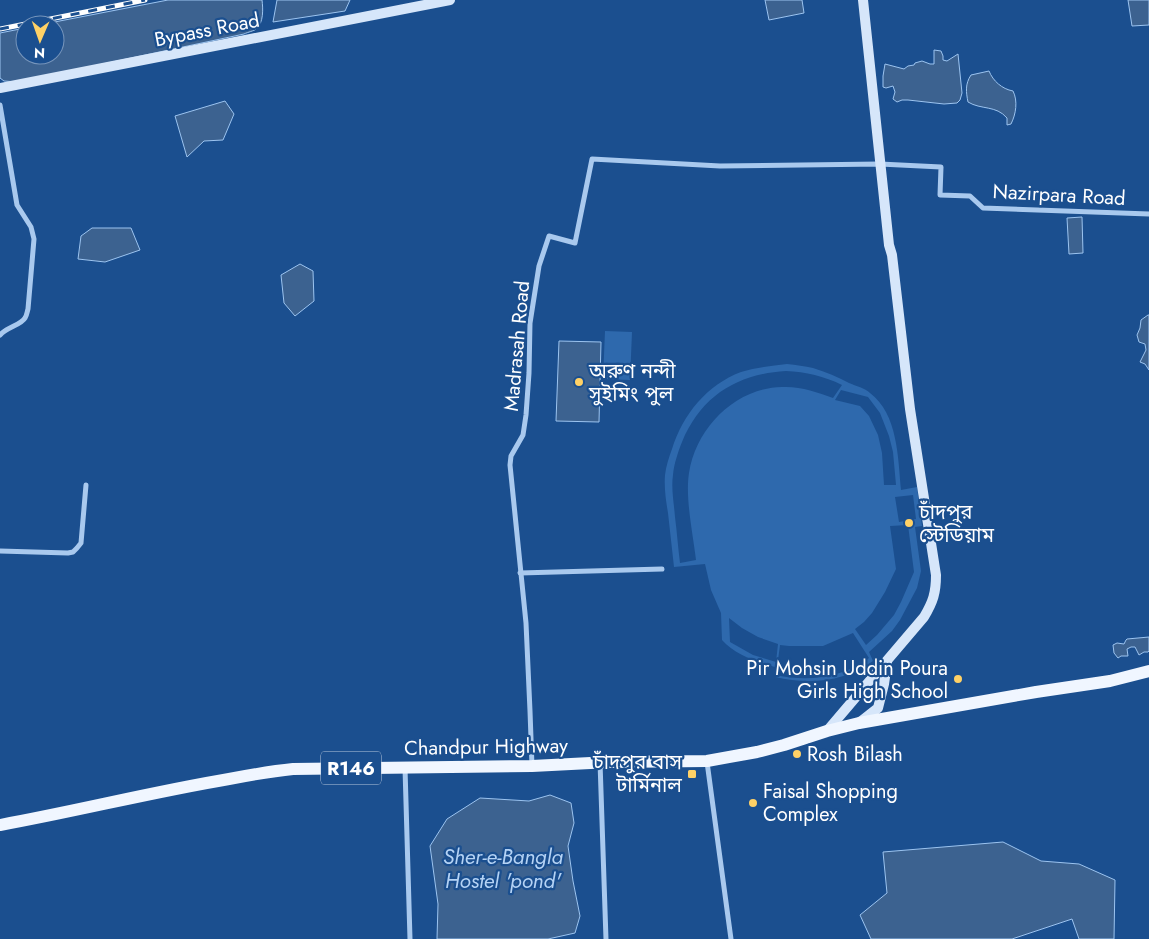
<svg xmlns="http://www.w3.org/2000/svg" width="1149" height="939" font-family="Jost,'Noto Sans Bengali',sans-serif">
  <rect width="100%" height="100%" fill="#1b4f8f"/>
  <g fill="#2e69ad" fill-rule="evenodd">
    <polygon points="605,331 632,332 630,380 603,379"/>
    <path d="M 787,364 C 796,365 805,366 813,368 C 826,372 838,377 849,383 C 856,386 865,388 870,393 C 898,414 898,458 901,490 L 917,487 L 922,526 L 915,527 L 921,571 L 917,588 L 900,620 L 892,631 L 869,652 L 873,661 C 845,682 809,685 775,677 L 775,667 C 757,662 735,655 722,640 L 721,613 L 711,590 L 705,564 L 674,567 C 672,549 670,531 668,513 C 666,501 664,488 665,475 C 666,466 669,457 672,449 C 683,414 707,385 741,372 C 756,367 772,366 787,364 ZM 786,371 C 806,372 824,376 842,385 L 833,398 C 817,392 800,386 782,387 C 735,388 696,428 689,473 C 685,498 693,534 696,560 L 680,563 C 678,548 677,532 675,517 C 674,503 671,489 673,475 C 674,464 678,452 682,442 C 701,396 737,374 786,371 ZM 841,390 L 868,397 L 880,413 L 889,436 L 893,452 L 896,485 L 884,485 L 882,453 L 878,435 L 869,416 L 860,406 L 835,400 ZM 913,495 L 916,519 L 899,522 L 895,497 ZM 908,525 L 914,572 L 901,602 L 894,615 L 877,635 L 866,645 L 855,629 L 864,622 L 872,613 L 885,592 L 896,569 L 890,526 ZM 729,618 L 742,628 L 758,637 L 778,644 L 776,662 L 753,655 L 730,642 ZM 853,633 L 869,658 C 843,678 808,682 776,675 L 780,645 L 789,646 L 823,646 Z"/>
  </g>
  <g fill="#3c6290" stroke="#9cc4f0">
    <path d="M 168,0 L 262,0 C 263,8 264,23 256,29 C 254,31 248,32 244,34 L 18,82 L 4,81 L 0,78 L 0,33 L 25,28 L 25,55 L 55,55 L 55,25 L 39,25 Z"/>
    <polygon points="277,0 350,0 345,11 273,22"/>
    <polygon points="765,0 802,0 804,13 769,20"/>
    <polygon points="1128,0 1149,0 1149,25 1132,26"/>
    <polygon points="934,50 941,51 943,56 943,60 947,61 958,54 962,93 960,100 957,103 944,104 908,100 902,100 897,102 893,99 895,92 893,86 886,88 883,87 883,76 885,64 904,69 908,66 914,65 915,63 922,61 930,64 934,64"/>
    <path d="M 989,71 C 993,81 1002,89 1013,91 C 1018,101 1016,114 1011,124 L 1007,125 L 1007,118 C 996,105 981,110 968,102 C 966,92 965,84 971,75 Z"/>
    <polygon points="225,101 234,114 223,140 204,141 187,157 175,116"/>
    <polygon points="1082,217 1083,253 1069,254 1067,218"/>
    <polygon points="92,228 131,228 140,250 105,262 78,259 81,236"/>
    <polygon points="300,264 313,271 314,301 295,316 284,303 281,275"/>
    <polygon points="1148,315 1149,315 1149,370 1145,364 1140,362 1146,350 1145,344 1139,342 1137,335 1140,328 1141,320"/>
    <polygon points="559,341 601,342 599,422 556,421"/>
    <polygon points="1149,637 1149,651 1148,652 1144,652 1139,655 1135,647 1131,647 1127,649 1128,656 1121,656 1118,658 1114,653 1113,645 1117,643 1124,644 1126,640 1127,639"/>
    <polygon points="550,795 571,803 574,823 568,846 573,881 580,916 575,933 548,939 437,939 438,904 430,846 447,819 480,798 529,801"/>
    <polygon points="1003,842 1041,861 1079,864 1115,880 1114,939 1079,939 1072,919 1012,939 871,939 860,915 887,893 883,852"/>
  </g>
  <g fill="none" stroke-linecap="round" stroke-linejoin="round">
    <g stroke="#a9c9ee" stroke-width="5">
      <path d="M 0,105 L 17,205 L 31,227 L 34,239 L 28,309 C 27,312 27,315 25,318 C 21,325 7,327 0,335"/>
      <polyline points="0,551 68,553 73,552 77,548 81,543 86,485"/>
      <polyline points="520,573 662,569"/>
      <polyline points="600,762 606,939"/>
      <polyline points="707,762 731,939"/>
      <polyline points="532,766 530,711 526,623 510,465 511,456 523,435 526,415 529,373 530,323 539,266 549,236 575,243 592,159 720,166 880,164 941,167 940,195 970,196 983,208 1149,214"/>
      <polyline points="405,768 410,939"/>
    </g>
    <g stroke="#d6e6fa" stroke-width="10">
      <polyline points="0,88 450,0"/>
      <polyline points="859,723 878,708 884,684 887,663"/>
      <path d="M 827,731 L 924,617 C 933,602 936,593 936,575 L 910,409 L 892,255 L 889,245 L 863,0"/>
    </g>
    <path stroke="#f0f6ff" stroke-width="12" d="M 0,825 C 77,811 152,792 229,779 C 250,775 272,771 293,769 L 532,766 L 610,762 L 707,761 L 757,752 L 784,745 L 827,731 L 859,723 L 1036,692 L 1110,681 L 1149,671"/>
    <g stroke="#fff" stroke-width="5">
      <polyline id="rail" points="0,29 145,0"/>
    </g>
    <use href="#rail" stroke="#1b4f8f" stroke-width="3" stroke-dasharray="9" stroke-linecap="butt"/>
  </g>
  <g fill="#ffd166" stroke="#1b4f8f" stroke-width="2">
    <circle cx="579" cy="382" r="5"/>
    <circle cx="909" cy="523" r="5"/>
    <circle cx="958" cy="679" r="5"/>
    <circle cx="797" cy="754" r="5"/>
    <rect x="687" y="769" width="10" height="10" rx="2.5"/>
    <circle cx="753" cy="803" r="5"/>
  </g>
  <g text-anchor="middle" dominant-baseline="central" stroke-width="4.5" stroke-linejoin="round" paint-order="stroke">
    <rect fill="#1b4f8f" stroke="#bbcadd" stroke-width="1" x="321" y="751.5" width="60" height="33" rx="4"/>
    <g font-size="19" font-weight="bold" fill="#fff">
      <text x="351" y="768">R146</text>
    </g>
    <g font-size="20" fill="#fff" stroke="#1b4f8f">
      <text transform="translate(207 30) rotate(-11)">Bypass Road</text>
      <text transform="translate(1059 195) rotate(3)">Nazirpara Road</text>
      <text transform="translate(517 346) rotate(-85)">Madrasah Road</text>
      <text transform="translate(486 747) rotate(-1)">Chandpur Highway</text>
    </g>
    <g font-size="20" fill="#fff" stroke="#1b4f8f" text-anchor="start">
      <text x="589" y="371">অরুণ নন্দী<tspan x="589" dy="23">সুইমিং পুল</tspan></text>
      <text x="919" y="512">চাঁদপুর<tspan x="919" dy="23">স্টেডিয়াম</tspan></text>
      <text x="948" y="668" text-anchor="end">Pir Mohsin Uddin Poura<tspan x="948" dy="23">Girls High School</tspan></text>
      <text x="807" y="754">Rosh Bilash</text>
      <text x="682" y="762" text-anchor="end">চাঁদপুর বাস<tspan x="682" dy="23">টার্মিনাল</tspan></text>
      <text x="763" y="791">Faisal Shopping<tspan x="763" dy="23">Complex</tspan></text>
    </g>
    <g font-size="21" font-style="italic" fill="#b5d3f5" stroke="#1b4f8f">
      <text x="503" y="857">Sher-e-Bangla<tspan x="503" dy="24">Hostel 'pond'</tspan></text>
    </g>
  </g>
  <g transform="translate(40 40) rotate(182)"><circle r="24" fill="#1b4f8f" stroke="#7695bc"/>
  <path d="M0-4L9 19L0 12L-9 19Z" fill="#ffd166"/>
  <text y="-8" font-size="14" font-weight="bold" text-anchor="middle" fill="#ffffff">N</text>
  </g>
</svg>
